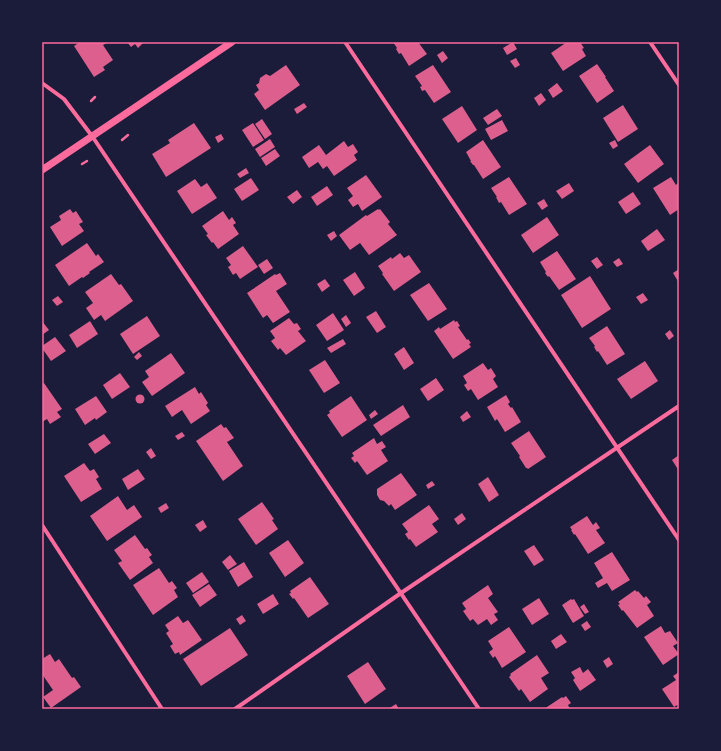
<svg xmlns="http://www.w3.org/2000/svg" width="721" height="751" font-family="Literata,serif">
  <rect width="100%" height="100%" fill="#1b1b3a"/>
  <g fill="#dd5f8e">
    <polygon points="80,42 106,42 107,43 103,45 113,60 103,67 105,70 94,77 74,46"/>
    <polygon points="127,42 143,42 143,43 138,48 135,44 131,47"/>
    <polygon points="393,42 418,42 427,54 409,66 401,53 399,54 396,49 397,48"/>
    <polygon points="513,42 517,49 507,55 503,48"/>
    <polygon points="567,42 580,42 584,48 582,49 586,56 563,71 551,53"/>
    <polygon points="443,51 448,58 442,63 437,55"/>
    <polygon points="516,58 520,65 515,68 510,61"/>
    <polygon points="597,64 606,77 605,77 614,91 597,103 579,76"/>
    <polygon points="286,65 300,85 265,110 254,94 259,90 256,85 259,83 260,78 266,74 270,76"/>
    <polygon points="433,65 451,92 434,103 425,90 422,91 420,87 422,86 415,76"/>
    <polygon points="557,83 563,91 553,98 548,90"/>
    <polygon points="541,93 546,100 539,106 534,98"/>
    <polygon points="304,103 307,107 297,114 294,109"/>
    <polygon points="623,105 638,129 618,142 603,118"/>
    <polygon points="462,106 477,130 458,143 442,119"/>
    <polygon points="497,109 502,116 488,125 483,118"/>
    <polygon points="262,119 272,134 265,139 255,124"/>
    <polygon points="502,120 508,131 491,140 485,129"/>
    <polygon points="194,123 211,148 166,177 152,154 170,143 168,140"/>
    <polygon points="253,123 264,140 253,147 242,130"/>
    <polygon points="221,134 224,139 218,143 215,137"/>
    <polygon points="270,139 275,147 260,157 255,149"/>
    <polygon points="483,140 501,167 483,179 474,165 473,165 470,161 471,161 466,152"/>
    <polygon points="615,140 618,146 613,149 609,143"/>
    <polygon points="344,141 348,147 353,144 358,152 354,155 357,160 334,176 327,166 323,169 318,162 309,168 302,157 319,145 326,155"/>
    <polygon points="650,145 664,164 638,183 624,164"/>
    <polygon points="275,149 280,156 266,166 261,158"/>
    <polygon points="246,168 249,173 240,178 237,174"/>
    <polygon points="366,175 382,197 362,211 358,204 353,207 348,200 353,196 347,188"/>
    <polygon points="509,177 527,204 509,215 501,202 499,203 496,197 497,197 491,188"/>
    <polygon points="671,177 676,185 678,183 679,185 679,209 670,215 653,188"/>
    <polygon points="251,178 259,190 242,201 234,189"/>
    <polygon points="195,179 201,187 207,183 217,198 192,214 177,191"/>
    <polygon points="569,183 574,191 562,199 556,191"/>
    <polygon points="327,186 333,195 317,206 311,197"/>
    <polygon points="297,190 302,197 293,204 287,197"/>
    <polygon points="633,192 641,204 626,214 618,202"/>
    <polygon points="544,199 548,206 542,210 537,203"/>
    <polygon points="70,209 73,213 76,211 83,222 79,224 84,231 62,246 50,227 61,220 59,216"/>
    <polygon points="378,209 379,210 380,209 390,222 388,224 397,235 369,255 360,243 350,250 339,235 366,215 367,216"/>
    <polygon points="223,211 229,220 232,217 236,223 233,225 239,234 218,249 213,242 212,243 206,235 208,234 202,226"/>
    <polygon points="547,217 559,235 533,253 521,235"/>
    <polygon points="657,229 665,240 648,251 641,241"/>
    <polygon points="334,231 337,236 331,241 327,235"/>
    <polygon points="87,243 96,256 98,254 104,262 89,272 90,273 83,278 82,277 69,286 55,265"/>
    <polygon points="243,246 258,267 240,279 236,273 233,275 228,267 231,265 226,258"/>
    <polygon points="557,251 576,279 559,290 549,276 548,277 545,273 546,272 540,262"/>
    <polygon points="400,253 404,258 409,255 421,272 394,291 382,274 383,273 378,266 391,257 392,259"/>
    <polygon points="597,257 603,265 597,269 591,261"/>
    <polygon points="619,258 623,264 617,267 613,262"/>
    <polygon points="267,259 273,268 264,274 258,265"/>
    <polygon points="679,269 679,283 673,273"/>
    <polygon points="355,272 365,288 354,296 343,280"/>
    <polygon points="280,273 287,284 276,291 290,312 273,323 267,315 263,318 247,293 275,274 276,275"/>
    <polygon points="111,274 119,285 121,284 133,301 105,321 101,315 94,320 86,308 93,303 85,292"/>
    <polygon points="590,276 611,309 582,328 561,295"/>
    <polygon points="325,279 330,286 322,292 317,284"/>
    <polygon points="429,283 447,309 428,321 410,295"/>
    <polygon points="643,293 648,300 641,304 636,297"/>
    <polygon points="58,296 63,302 57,306 52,300"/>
    <polygon points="376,311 386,327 377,333 366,317"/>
    <polygon points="333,313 344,330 327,341 316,325"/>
    <polygon points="346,315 351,323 346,327 341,319"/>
    <polygon points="147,316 160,336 133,354 120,334"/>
    <polygon points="289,318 294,324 297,323 301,329 298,331 306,341 286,355 280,348 278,350 271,341 275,338 270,331"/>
    <polygon points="454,320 455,322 457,321 460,326 458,327 467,340 468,339 471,343 469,344 471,347 453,359 434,331 439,327 440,329"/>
    <polygon points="42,321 49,330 42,335"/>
    <polygon points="90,321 98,334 77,348 69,335"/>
    <polygon points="607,326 625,354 607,365 598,351 597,352 594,347 595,346 589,338"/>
    <polygon points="670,330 674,336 669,340 665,334"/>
    <polygon points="55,337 66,351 51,361 42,348 42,346"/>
    <polygon points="343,339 346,344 331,353 327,348"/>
    <polygon points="404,347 414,363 404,370 394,354"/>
    <polygon points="139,352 142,356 137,360 134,357"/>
    <polygon points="171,353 185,373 152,396 142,382 149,377 145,371"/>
    <polygon points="325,360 340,383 324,393 309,370"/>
    <polygon points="645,361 658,381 631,399 617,379"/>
    <polygon points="483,363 488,370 491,368 496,376 493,379 498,387 478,400 471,389 468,391 464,385 467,383 463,376"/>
    <polygon points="120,373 130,387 112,399 103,385"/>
    <polygon points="436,378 444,390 428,401 420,389"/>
    <polygon points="44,383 62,409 57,412 61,417 50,424 47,419 42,422 42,385"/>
    <polygon points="195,387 199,394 201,392 208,403 206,405 210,411 191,424 182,410 172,417 165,406"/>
    <circle cx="140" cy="399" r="4.5"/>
    <polygon points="506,395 510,402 508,404 511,408 512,407 521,422 505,432 497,419 495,421 487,407"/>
    <polygon points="96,396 107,412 96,420 95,418 85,425 75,409"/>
    <polygon points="351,396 367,420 342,437 327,415 330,413 329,411"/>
    <polygon points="403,405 410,417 381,436 373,425"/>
    <polygon points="375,410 378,414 371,419 369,415"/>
    <polygon points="467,411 471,417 463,422 460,417"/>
    <polygon points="221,424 224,428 226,427 234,438 227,442 243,466 223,481 196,441"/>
    <polygon points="529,431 546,457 528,469 527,468 526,468 519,457 520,456 511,443"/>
    <polygon points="182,432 185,436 178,440 175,436"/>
    <polygon points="104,434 111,443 95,454 88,444"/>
    <polygon points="374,438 377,444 382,441 386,447 381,450 388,461 367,475 357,461 355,463 351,458 354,456 352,453"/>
    <polygon points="151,448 156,456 151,459 146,452"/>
    <polygon points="679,455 679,471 672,460"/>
    <polygon points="84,463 90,471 94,469 99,477 96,479 102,489 81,502 64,476"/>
    <polygon points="138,469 145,479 128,490 122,479"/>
    <polygon points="401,473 417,495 395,510 391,504 389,506 384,501 380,500 377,495 377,489"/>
    <polygon points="488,477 499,495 489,502 478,484"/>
    <polygon points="432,481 435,485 428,489 426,485"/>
    <polygon points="118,496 127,510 134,505 142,517 107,541 90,516"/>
    <polygon points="262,502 274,519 272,520 278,529 256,545 238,519"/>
    <polygon points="166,503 169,508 161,513 158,508"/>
    <polygon points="429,505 439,519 432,524 438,532 416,547 410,539 409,540 405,534 408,532 402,524"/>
    <polygon points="462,513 466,519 458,525 454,519"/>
    <polygon points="587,516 593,525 596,522 600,528 596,530 605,543 588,554 575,534 574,535 571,530 572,530 570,527"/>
    <polygon points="203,520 207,527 200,532 195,525"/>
    <polygon points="135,535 145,549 147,548 152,555 149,557 153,563 130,580 118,563 122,561 114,550"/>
    <polygon points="288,540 304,563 285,577 269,553"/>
    <polygon points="534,545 544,560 534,566 524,551"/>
    <polygon points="612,552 630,580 612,591 607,583 598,588 595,583 603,578 594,563"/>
    <polygon points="230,555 237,564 228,570 222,562"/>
    <polygon points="244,562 253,577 238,587 229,571"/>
    <polygon points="159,568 169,583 172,581 177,588 174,590 178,597 153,615 133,585"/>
    <polygon points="202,572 209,582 193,593 186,583"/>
    <polygon points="310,577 329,604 308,618 294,598 293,599 289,594 291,593 290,591"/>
    <polygon points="209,584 217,595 200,607 192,595"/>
    <polygon points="488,585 493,594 488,598 498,612 494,614 498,620 491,625 487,619 478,625 473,619 470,621 463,611 466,609 462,603"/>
    <polygon points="635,590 637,592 638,591 644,598 646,596 651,602 647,605 654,616 637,628 623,610 622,611 618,605 620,604 618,602"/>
    <polygon points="273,594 279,604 263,614 257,604"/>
    <polygon points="539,598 549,614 532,625 522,609"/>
    <polygon points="571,599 572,600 574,599 584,616 573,623 562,605"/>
    <polygon points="584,604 589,612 585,614 580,607"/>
    <polygon points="242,615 246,621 240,625 236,619"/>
    <polygon points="178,616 183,623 188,620 202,640 180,655 179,652 175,654 170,646 173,644 166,633 169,631 165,625"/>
    <polygon points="587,621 591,627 585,631 581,625"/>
    <polygon points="661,626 665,633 670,631 678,643 673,646 679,654 663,665 644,637"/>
    <polygon points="509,627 526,652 502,668 495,656 493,658 489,652 493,649 488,641"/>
    <polygon points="230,628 248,655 201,686 183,659"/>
    <polygon points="561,634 567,642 556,649 551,641"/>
    <polygon points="50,654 55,662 59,659 72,678 74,677 81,687 51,708 43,697 53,690 42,674 42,659"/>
    <polygon points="537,655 549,673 541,678 548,689 530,702 521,689 519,691 509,677 511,675 510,674"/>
    <polygon points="609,657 613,664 607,668 603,661"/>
    <polygon points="368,662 386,689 365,704 347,676"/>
    <polygon points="580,667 583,673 588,669 596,680 580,691 573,680 575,678 571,672"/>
    <polygon points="679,672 679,704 674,707 662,689 676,680 673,676"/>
    <polygon points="566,696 571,703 568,705 570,709 544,709 562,697 563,698"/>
    <polygon points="396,704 399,709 388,709"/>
  </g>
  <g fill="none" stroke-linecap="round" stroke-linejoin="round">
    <g stroke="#ff6b9d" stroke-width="2.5">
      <polyline points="91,101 95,97"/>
      <polyline points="122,140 128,135"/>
      <polyline points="82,164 87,161"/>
    </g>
    <g stroke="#ff6b9d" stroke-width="4">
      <polyline points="345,42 679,540"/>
      <polyline points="650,42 679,85"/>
      <polyline points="42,83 64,99 92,136 479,709"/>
      <polyline points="42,525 162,709"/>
      <polyline points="235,709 401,593 679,406"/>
    </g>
    <polyline stroke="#ff6b9d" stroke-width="7" points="42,170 232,42"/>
  </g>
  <rect width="721" height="751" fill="none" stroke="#1b1b3a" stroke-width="86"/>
  <rect x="43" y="43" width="635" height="665" fill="none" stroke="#ff6b9d" stroke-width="1.5"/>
</svg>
